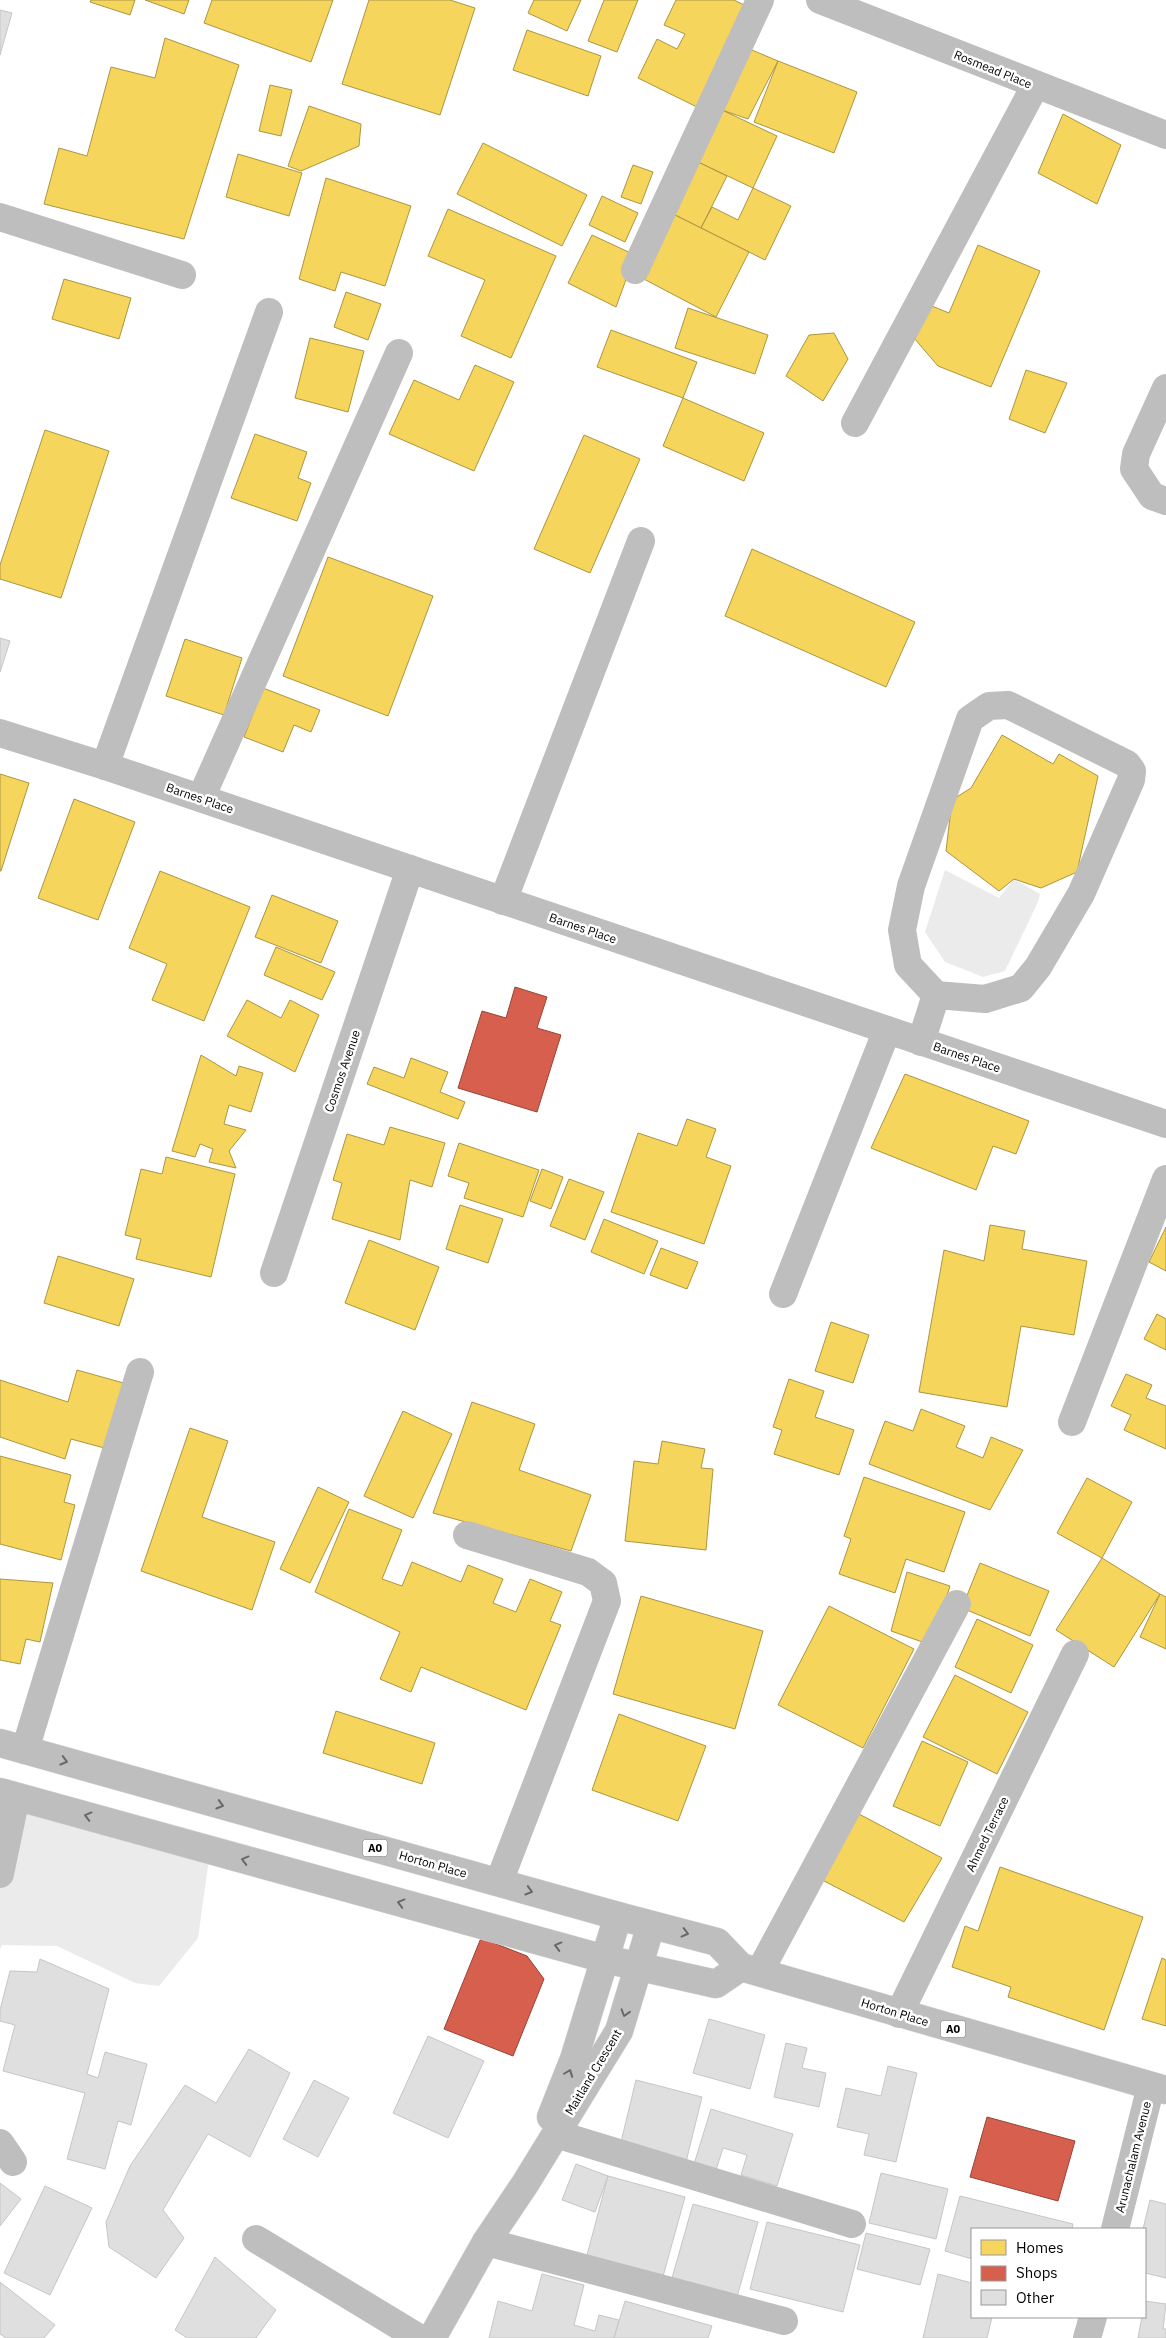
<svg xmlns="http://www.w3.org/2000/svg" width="1166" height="2338" font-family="'IBM Plex Sans',sans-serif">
  <rect width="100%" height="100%" fill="#fff"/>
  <g fill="#ebebeb">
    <polygon points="945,870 999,898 1014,879 1040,894 1038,902 1005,971 983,977 945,962 925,932"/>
    <polygon points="0,1798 209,1859 198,1938 159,1986 135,1983 57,1946 2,1945 0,1949"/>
  </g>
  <g fill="#f6d55c" stroke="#ac9540">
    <polygon points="91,0 135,0 130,15 90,2"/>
    <polygon points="145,0 189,0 184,14"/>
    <polygon points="212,0 333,0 311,62 204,23"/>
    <polygon points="369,0 450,0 475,8 440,115 342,84"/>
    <polygon points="534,0 581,0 567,31 528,13"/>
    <polygon points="604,0 638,0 617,52 588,41"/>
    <polygon points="676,0 734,0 750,8 701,109 638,78 657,39 677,49 685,34 664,25"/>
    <polygon points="527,30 601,56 588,96 513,70"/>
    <polygon points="165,38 239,65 184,239 44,204 59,148 87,156 111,67 155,78"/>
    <polygon points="747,48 778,61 748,119 722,110"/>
    <polygon points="778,61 857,92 834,153 754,122"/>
    <polygon points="270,85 292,90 281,136 259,131"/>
    <polygon points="309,106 361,124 359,146 301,171 288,166"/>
    <polygon points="722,110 777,136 753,188 698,162"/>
    <polygon points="1063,114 1121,145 1097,204 1038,173"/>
    <polygon points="483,143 587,195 562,246 457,194"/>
    <polygon points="238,154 302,173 289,216 226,197"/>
    <polygon points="698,162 727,176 701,228 673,214"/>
    <polygon points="633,165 653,172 641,204 621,197"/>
    <polygon points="326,178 411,206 385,286 341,272 335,291 299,279"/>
    <polygon points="753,188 791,206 765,260 701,228 712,207 738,220"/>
    <polygon points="602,196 638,213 625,242 589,225"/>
    <polygon points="448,209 556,256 511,358 461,336 485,280 428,256"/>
    <polygon points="673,214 749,252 716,317 640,277"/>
    <polygon points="592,235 635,255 616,307 568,283"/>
    <polygon points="978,245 1040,271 991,387 938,366 914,338 927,304 949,313"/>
    <polygon points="64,279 131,298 119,339 52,319"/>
    <polygon points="346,292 381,304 368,340 334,327"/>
    <polygon points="688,308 768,335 755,374 675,348"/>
    <polygon points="611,330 697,362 683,398 597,367"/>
    <polygon points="834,333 848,359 823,401 786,376 809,335"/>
    <polygon points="310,338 364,351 348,412 295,398"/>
    <polygon points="475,365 514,382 474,471 389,434 414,380 459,400"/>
    <polygon points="1026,370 1067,383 1045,433 1009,419"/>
    <polygon points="683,398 764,433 744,481 663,446"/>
    <polygon points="45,430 109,451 61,598 0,579 0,565"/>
    <polygon points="255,434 307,452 298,478 311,483 297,521 231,498"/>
    <polygon points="584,435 640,459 590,573 534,549"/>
    <polygon points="752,549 915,622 886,687 725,616"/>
    <polygon points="328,557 433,596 388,716 283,676"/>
    <polygon points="185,639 242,658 224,715 166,696"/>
    <polygon points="263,688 320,710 311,732 294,725 283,752 244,737"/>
    <polygon points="1002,735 1053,764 1059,754 1098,776 1077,872 1041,888 1014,879 999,891 946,851 952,800 971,788"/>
    <polygon points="0,774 29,783 1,871 0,871"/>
    <polygon points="74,799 135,822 98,920 38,898"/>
    <polygon points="160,871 250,907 204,1021 152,1000 167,964 129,948"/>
    <polygon points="272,895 338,921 321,963 255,937"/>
    <polygon points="276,947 335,972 322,1000 264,975"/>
    <polygon points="247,1000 281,1018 290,1000 319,1015 295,1072 227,1036"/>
    <polygon points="201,1055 236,1076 239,1066 263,1073 251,1112 229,1105 224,1124 246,1130 229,1151 236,1168 209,1162 213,1149 200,1144 195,1157 172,1151"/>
    <polygon points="411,1058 448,1072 440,1092 465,1102 458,1119 367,1084 374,1067 404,1078"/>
    <polygon points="905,1074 1029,1121 1016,1154 993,1146 976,1190 871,1148"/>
    <polygon points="687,1119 716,1129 706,1157 731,1166 704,1244 611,1212 638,1133 677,1146"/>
    <polygon points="390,1127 445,1143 432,1187 410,1180 400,1240 332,1219 342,1183 333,1180 347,1134 384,1145"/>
    <polygon points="459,1143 539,1170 523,1217 464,1198 469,1183 448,1176"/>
    <polygon points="166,1157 235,1174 211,1277 136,1259 141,1239 125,1235 141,1169 162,1174"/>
    <polygon points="542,1169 563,1177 551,1209 530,1201"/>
    <polygon points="569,1179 604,1192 585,1240 550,1226"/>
    <polygon points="460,1205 503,1219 488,1263 446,1249"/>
    <polygon points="604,1219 658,1241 644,1274 591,1252"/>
    <polygon points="990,1225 1025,1231 1022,1249 1087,1261 1074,1335 1021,1326 1007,1407 919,1392 944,1250 984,1261"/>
    <polygon points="1166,1227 1166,1271 1149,1262"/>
    <polygon points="369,1240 439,1267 415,1330 345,1303"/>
    <polygon points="661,1248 698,1262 687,1289 650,1275"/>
    <polygon points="58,1256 134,1279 119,1326 44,1303"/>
    <polygon points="1157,1314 1166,1319 1166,1350 1144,1339"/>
    <polygon points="831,1322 869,1335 853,1383 815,1371"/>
    <polygon points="77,1370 127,1384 108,1449 71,1439 65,1459 0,1437 0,1380 68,1402"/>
    <polygon points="1126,1374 1152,1385 1146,1398 1166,1406 1166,1449 1124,1430 1131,1415 1111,1406"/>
    <polygon points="789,1379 824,1391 815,1417 854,1430 839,1475 774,1454 782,1430 773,1427"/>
    <polygon points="472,1402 535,1424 519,1470 591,1495 571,1551 433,1513"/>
    <polygon points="921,1409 965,1426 956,1447 983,1458 991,1437 1023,1450 990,1510 869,1464 885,1421 913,1431"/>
    <polygon points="403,1411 452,1434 413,1518 364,1496"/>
    <polygon points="190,1428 228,1441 202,1517 275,1542 252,1610 141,1571"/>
    <polygon points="662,1441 705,1449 701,1468 713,1469 706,1550 625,1541 634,1461 658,1464"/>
    <polygon points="0,1456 71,1475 64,1502 75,1505 61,1560 0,1544"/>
    <polygon points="864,1477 965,1512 944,1572 906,1559 895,1593 839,1574 851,1539 844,1536"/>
    <polygon points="1087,1478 1132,1502 1102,1558 1057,1533"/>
    <polygon points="318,1487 349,1502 310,1583 280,1569"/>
    <polygon points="349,1509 402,1530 382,1579 402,1586 412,1562 461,1582 468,1565 503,1579 493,1603 516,1612 530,1579 562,1592 550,1621 561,1625 526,1710 421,1667 411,1692 380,1679 400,1632 315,1592"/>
    <polygon points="1102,1558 1160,1594 1114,1667 1056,1630"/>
    <polygon points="980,1563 1049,1591 1030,1636 962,1608"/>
    <polygon points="907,1572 950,1586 931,1645 891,1631"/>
    <polygon points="0,1579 53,1583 40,1642 26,1639 20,1664 0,1660"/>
    <polygon points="1160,1594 1166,1597 1166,1649 1140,1637"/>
    <polygon points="641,1596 763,1631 735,1729 613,1694"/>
    <polygon points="829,1606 914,1649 863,1748 778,1705"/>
    <polygon points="977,1619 1033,1645 1011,1693 955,1667"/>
    <polygon points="955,1675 1028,1712 997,1774 923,1737"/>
    <polygon points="336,1711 435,1743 422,1784 323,1753"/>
    <polygon points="619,1714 706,1746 678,1821 592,1790"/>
    <polygon points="922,1741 968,1762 940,1826 893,1806"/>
    <polygon points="859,1814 942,1858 904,1922 822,1880"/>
    <polygon points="1000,1867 1143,1917 1104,2030 1008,1997 1011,1987 952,1967 965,1926 978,1931"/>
    <polygon points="1162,1958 1166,1960 1166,2026 1142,2019"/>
  </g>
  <g fill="#d6604d" stroke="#964336">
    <polygon points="515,987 547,997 537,1028 561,1035 537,1112 458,1088 482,1011 506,1018"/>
    <polygon points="481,1938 527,1956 544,1979 513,2056 444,2029"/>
    <polygon points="987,2117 1075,2141 1058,2201 970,2177"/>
  </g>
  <g fill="#dfdfdf" stroke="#c6c6c6">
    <polygon points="0,10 12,13 0,55"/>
    <polygon points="0,638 10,641 0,672"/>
    <polygon points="40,1959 109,1989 87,2074 98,2078 105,2052 147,2064 131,2125 118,2121 105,2169 67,2159 85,2093 3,2071 15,2025 0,2021 0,2010 10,1971 37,1972"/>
    <polygon points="709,2019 765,2035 750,2089 693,2073"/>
    <polygon points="428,2036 484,2061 448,2138 393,2113"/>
    <polygon points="786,2043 807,2048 802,2068 826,2073 819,2107 774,2097"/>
    <polygon points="249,2049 290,2073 250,2157 208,2134 163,2210 184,2238 156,2278 109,2247 106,2222 130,2166 185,2085 216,2103"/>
    <polygon points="888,2066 917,2073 896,2162 864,2155 869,2134 837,2127 846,2088 881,2096"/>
    <polygon points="314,2080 349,2098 318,2157 283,2139"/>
    <polygon points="636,2080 702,2097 686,2162 620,2146"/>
    <polygon points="711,2109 793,2134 777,2186 741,2175 747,2155 723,2148 716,2170 694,2164"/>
    <polygon points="576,2164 608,2176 595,2212 562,2200"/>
    <polygon points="881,2173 948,2189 936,2239 869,2223"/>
    <polygon points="608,2176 685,2197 662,2280 586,2259"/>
    <polygon points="0,2183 21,2199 0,2226"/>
    <polygon points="45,2186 92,2208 50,2295 4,2273"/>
    <polygon points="960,2196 1073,2224 1072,2229 972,2229 972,2259 945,2251"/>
    <polygon points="1150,2200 1166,2204 1166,2278 1145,2273 1145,2229 1143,2229"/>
    <polygon points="693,2204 758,2222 737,2297 672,2278"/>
    <polygon points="767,2222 860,2245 843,2312 750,2289"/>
    <polygon points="866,2233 930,2249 920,2285 857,2269"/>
    <polygon points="215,2257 276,2310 256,2338 187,2338 175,2330"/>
    <polygon points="542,2274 584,2285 574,2325 595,2331 599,2315 619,2320 614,2338 489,2338 498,2301 532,2311"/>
    <polygon points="938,2274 972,2283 972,2317 992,2317 987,2338 923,2338"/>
    <polygon points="0,2282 55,2325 44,2338 6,2338 0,2334"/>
    <polygon points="625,2301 712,2326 708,2338 614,2338"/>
    <polygon points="1145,2301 1166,2304 1163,2329 1166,2329 1166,2338 1138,2338 1142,2317 1145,2317"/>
  </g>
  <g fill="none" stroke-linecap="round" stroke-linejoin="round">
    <g stroke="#dbdbdb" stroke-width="29">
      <g id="major">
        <polyline points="551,2117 574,2059 618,1916"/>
        <polyline points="432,2338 486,2242 525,2184 619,2031 651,1925"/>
      </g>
    </g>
    <g stroke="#dbdbdb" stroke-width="29">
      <g id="highway">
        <polyline points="0,1743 618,1916 717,1942 741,1967 1166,2090"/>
        <polyline points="0,1792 605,1959 716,1984 741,1967"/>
      </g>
    </g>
    <g stroke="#bebebe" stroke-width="28">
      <polyline points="820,0 1166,135"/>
      <polyline points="0,217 182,275"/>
      <polyline points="635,270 760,0"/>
      <polyline points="1166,388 1136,454 1134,469 1152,496 1166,501"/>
      <polyline points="855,423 1035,86"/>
      <polygon points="1008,705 1127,764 1132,771 1131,780 1081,894 1038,967 1021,988 985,999 936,995 908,965 902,930 911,886 970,719 989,706"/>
      <polyline points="0,733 105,766 1166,1124"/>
      <polyline points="105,766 269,312"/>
      <polyline points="201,798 399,353"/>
      <polyline points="503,901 641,541"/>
      <polyline points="921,1042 936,995"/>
      <polyline points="274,1273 410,869"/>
      <polyline points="783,1294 887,1030"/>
      <polyline points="1072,1422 1166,1179"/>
      <polyline points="467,1535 588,1572 603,1583 607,1601 499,1882"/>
      <polyline points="25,1750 140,1372"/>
      <polyline points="0,1874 16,1797"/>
      <polyline points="760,1971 957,1604"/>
      <polyline points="899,2014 1075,1654"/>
      <polyline points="556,2134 852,2224"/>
      <polyline points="0,2143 13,2162"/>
      <polyline points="1115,2229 1151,2086"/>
      <polyline points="256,2239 419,2338"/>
      <polyline points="486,2242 784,2321"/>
      <polyline points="1087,2338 1093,2317"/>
    </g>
    <use href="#major" stroke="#bebebe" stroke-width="28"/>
    <use href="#highway" stroke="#bebebe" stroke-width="28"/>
  </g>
  <defs><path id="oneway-chevron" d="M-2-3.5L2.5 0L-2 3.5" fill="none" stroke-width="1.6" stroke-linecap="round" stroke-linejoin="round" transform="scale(1.25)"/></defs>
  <g stroke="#686868">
    <use href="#oneway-chevron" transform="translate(64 1761) rotate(16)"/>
    <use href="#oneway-chevron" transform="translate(220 1805) rotate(16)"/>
    <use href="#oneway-chevron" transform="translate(88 1816) rotate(-165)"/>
    <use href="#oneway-chevron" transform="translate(245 1860) rotate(-165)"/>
    <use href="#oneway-chevron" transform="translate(529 1891) rotate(16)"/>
    <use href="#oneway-chevron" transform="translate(401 1903) rotate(-165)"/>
    <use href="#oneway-chevron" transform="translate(685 1933) rotate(14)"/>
    <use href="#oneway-chevron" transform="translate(558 1946) rotate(-165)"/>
    <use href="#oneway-chevron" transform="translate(625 2013) rotate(107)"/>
    <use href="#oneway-chevron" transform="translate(569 2073) rotate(-69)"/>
  </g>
  <g text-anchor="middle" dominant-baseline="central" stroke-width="5" stroke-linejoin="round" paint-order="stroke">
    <g fill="#fff" stroke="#4c4c4c" stroke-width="1">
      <rect x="362.5" y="1839.5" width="25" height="17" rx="4"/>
      <rect x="940.5" y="2020.5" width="25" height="17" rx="4"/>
    </g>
    <g font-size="11" font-weight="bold" fill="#000">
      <text x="375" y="1848">A0</text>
      <text x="953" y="2029">A0</text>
    </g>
    <g font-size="12" fill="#000" stroke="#fff">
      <text transform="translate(993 69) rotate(22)">Rosmead Place</text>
      <text transform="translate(200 798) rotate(19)">Barnes Place</text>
      <text transform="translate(583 928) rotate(19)">Barnes Place</text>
      <text transform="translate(967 1057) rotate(19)">Barnes Place</text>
      <text transform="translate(342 1071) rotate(-71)">Cosmos Avenue</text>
      <text transform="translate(987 1834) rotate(-64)">Ahmed Terrace</text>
      <text transform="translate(433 1864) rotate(16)">Horton Place</text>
      <text transform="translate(895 2012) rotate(17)">Horton Place</text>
      <text transform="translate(593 2072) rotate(-59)">Maitland Crescent</text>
      <text transform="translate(1133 2157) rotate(-76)">Arunachalam Avenue</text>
    </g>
  </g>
  <rect x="971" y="2228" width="175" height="90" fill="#ffffff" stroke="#999999"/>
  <rect x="981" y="2240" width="25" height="15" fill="#f6d55c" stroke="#999999"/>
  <text x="1016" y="2253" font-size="15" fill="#000000">Homes</text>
  <rect x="981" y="2266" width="25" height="15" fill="#d6604d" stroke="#999999"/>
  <text x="1016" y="2278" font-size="15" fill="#000000">Shops</text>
  <rect x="981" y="2290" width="25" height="15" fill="#dfdfdf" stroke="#999999"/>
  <text x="1016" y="2303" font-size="15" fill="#000000">Other</text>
</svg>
